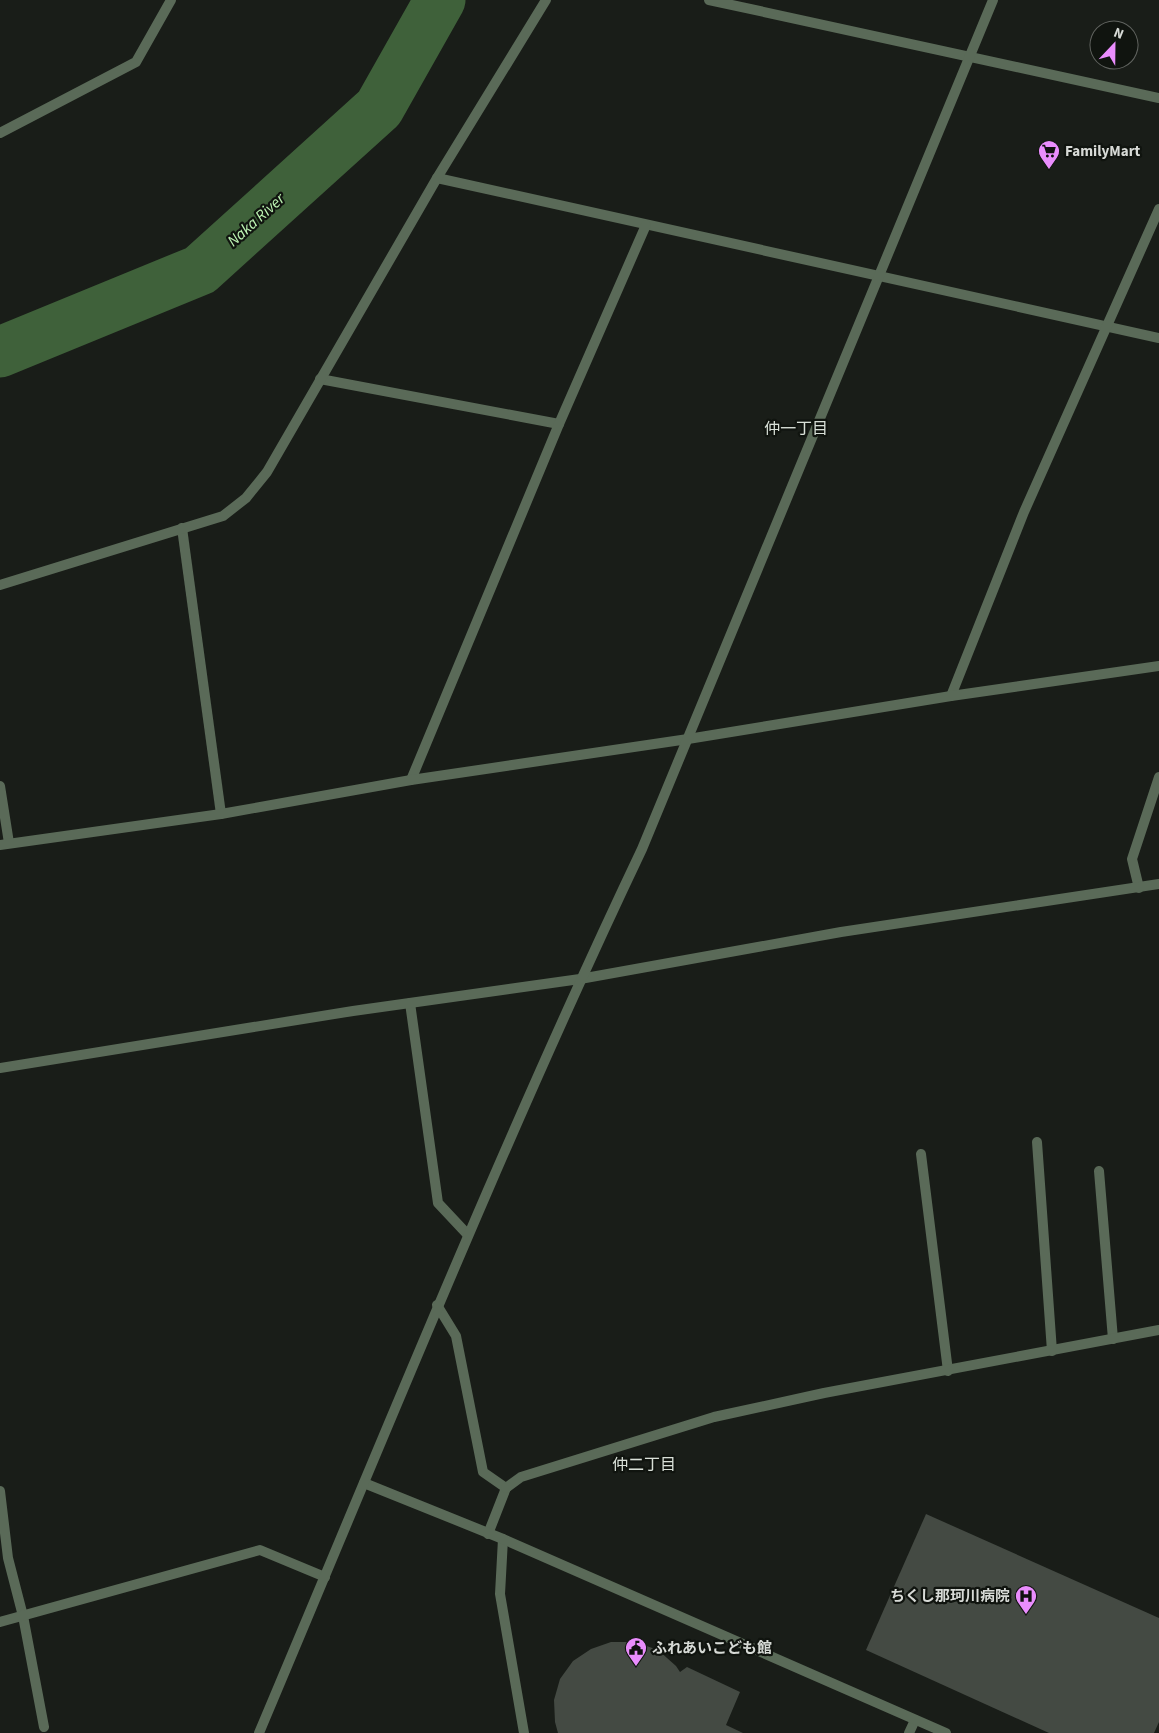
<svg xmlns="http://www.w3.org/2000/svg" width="1159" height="1733" font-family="'Source Sans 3','Noto Sans JP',sans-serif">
  <rect width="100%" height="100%" fill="#191d18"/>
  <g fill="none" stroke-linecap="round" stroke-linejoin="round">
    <polyline stroke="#3f613a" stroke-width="51" points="0,352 200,270 379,108 440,0"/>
  </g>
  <g fill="#444a43">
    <polygon points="926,1514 1159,1618 1159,1722 1154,1733 1049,1733 866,1650"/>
    <polygon points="611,1642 635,1642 658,1650 676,1666 680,1672 687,1667 740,1692 726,1725 743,1733 558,1733 555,1722 554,1700 560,1679 573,1661 591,1649"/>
  </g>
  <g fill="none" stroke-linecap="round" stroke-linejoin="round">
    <g stroke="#5a6a58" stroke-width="10">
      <polyline points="1037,1142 1052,1351"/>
      <polyline points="921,1154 948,1371"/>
      <polyline points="1099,1171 1113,1339"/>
      <polyline points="503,1539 500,1594 524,1733"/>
      <polyline points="909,1733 915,1720"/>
    </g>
    <g stroke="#5a6a58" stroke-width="10">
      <polyline points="0,133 136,62 171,0"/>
      <polyline points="437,178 1159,338"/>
      <polyline points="320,379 559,424"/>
      <polyline points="182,528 221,814"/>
      <polyline points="0,585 223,516 246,498 267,472 437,178 546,0"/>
      <polyline points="951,696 1024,512 1159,209"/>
      <polyline points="411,780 559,424 646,225"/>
      <polyline points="0,786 9,843"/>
      <polyline points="0,845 221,814 411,780 688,739 951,696 1159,666"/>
      <polyline points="1139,888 1132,859 1159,777"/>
      <polyline points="410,1003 438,1203 468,1235"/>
      <polyline points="437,1305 456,1336 483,1472 506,1488 488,1534"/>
      <polyline points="506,1488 521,1477 714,1417 824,1393 1159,1330"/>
      <polyline points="0,1491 8,1558 23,1616 44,1727"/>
      <polyline points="0,1622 260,1550 325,1577"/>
    </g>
    <g stroke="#5a6a58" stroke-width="10">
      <polyline points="709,0 1159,98"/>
      <polyline points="0,1068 353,1011 580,979 841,932 1159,884"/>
      <polyline points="364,1483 503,1539 946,1733"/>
      <path d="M 259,1733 C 384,1437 504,1139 642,849 L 993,0"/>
    </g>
  </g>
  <defs>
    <g id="supermarket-pin" transform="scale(1.125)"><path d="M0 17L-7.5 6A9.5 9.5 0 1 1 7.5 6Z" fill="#ea8dfd" stroke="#10140f"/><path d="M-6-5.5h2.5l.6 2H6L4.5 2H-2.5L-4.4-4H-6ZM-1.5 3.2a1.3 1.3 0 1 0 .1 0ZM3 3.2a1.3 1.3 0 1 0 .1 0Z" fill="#111"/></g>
    <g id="hospital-pin" transform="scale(1.125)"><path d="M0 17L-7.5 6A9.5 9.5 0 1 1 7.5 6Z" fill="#ea8dfd" stroke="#10140f"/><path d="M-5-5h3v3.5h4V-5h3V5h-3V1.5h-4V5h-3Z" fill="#111"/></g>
    <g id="civic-pin" transform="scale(1.125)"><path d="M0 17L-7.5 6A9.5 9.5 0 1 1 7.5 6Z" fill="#ea8dfd" stroke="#10140f"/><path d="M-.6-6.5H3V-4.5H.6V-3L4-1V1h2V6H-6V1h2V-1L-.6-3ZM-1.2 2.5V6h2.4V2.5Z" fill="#111"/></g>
  </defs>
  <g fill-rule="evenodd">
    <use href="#supermarket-pin" x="1049" y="151"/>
    <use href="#hospital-pin" x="1026" y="1596"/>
    <use href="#civic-pin" x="636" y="1648"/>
  </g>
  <g text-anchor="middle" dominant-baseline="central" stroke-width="4.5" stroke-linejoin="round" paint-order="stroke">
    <g font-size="15" font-weight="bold" fill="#d7dad6" stroke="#10140f" text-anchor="start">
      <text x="1065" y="151">FamilyMart</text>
      <text x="1010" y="1596" text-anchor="end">ちくし那珂川病院</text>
      <text x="652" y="1648">ふれあいこども館</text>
    </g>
    <g font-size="16" font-style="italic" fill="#bef5b4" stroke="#10140f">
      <text transform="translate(256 220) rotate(-42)">Naka River</text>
    </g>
    <g font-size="16" fill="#d9e0d8" stroke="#10140f">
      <text x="796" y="429">仲一丁目</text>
      <text x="644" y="1465">仲二丁目</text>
    </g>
  </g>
  <g transform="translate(1114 45) rotate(22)"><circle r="24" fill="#10140f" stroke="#60635f"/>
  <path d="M0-4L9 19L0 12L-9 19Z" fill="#ea8dfd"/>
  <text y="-8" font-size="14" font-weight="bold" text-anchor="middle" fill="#d7dad6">N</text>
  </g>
</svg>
